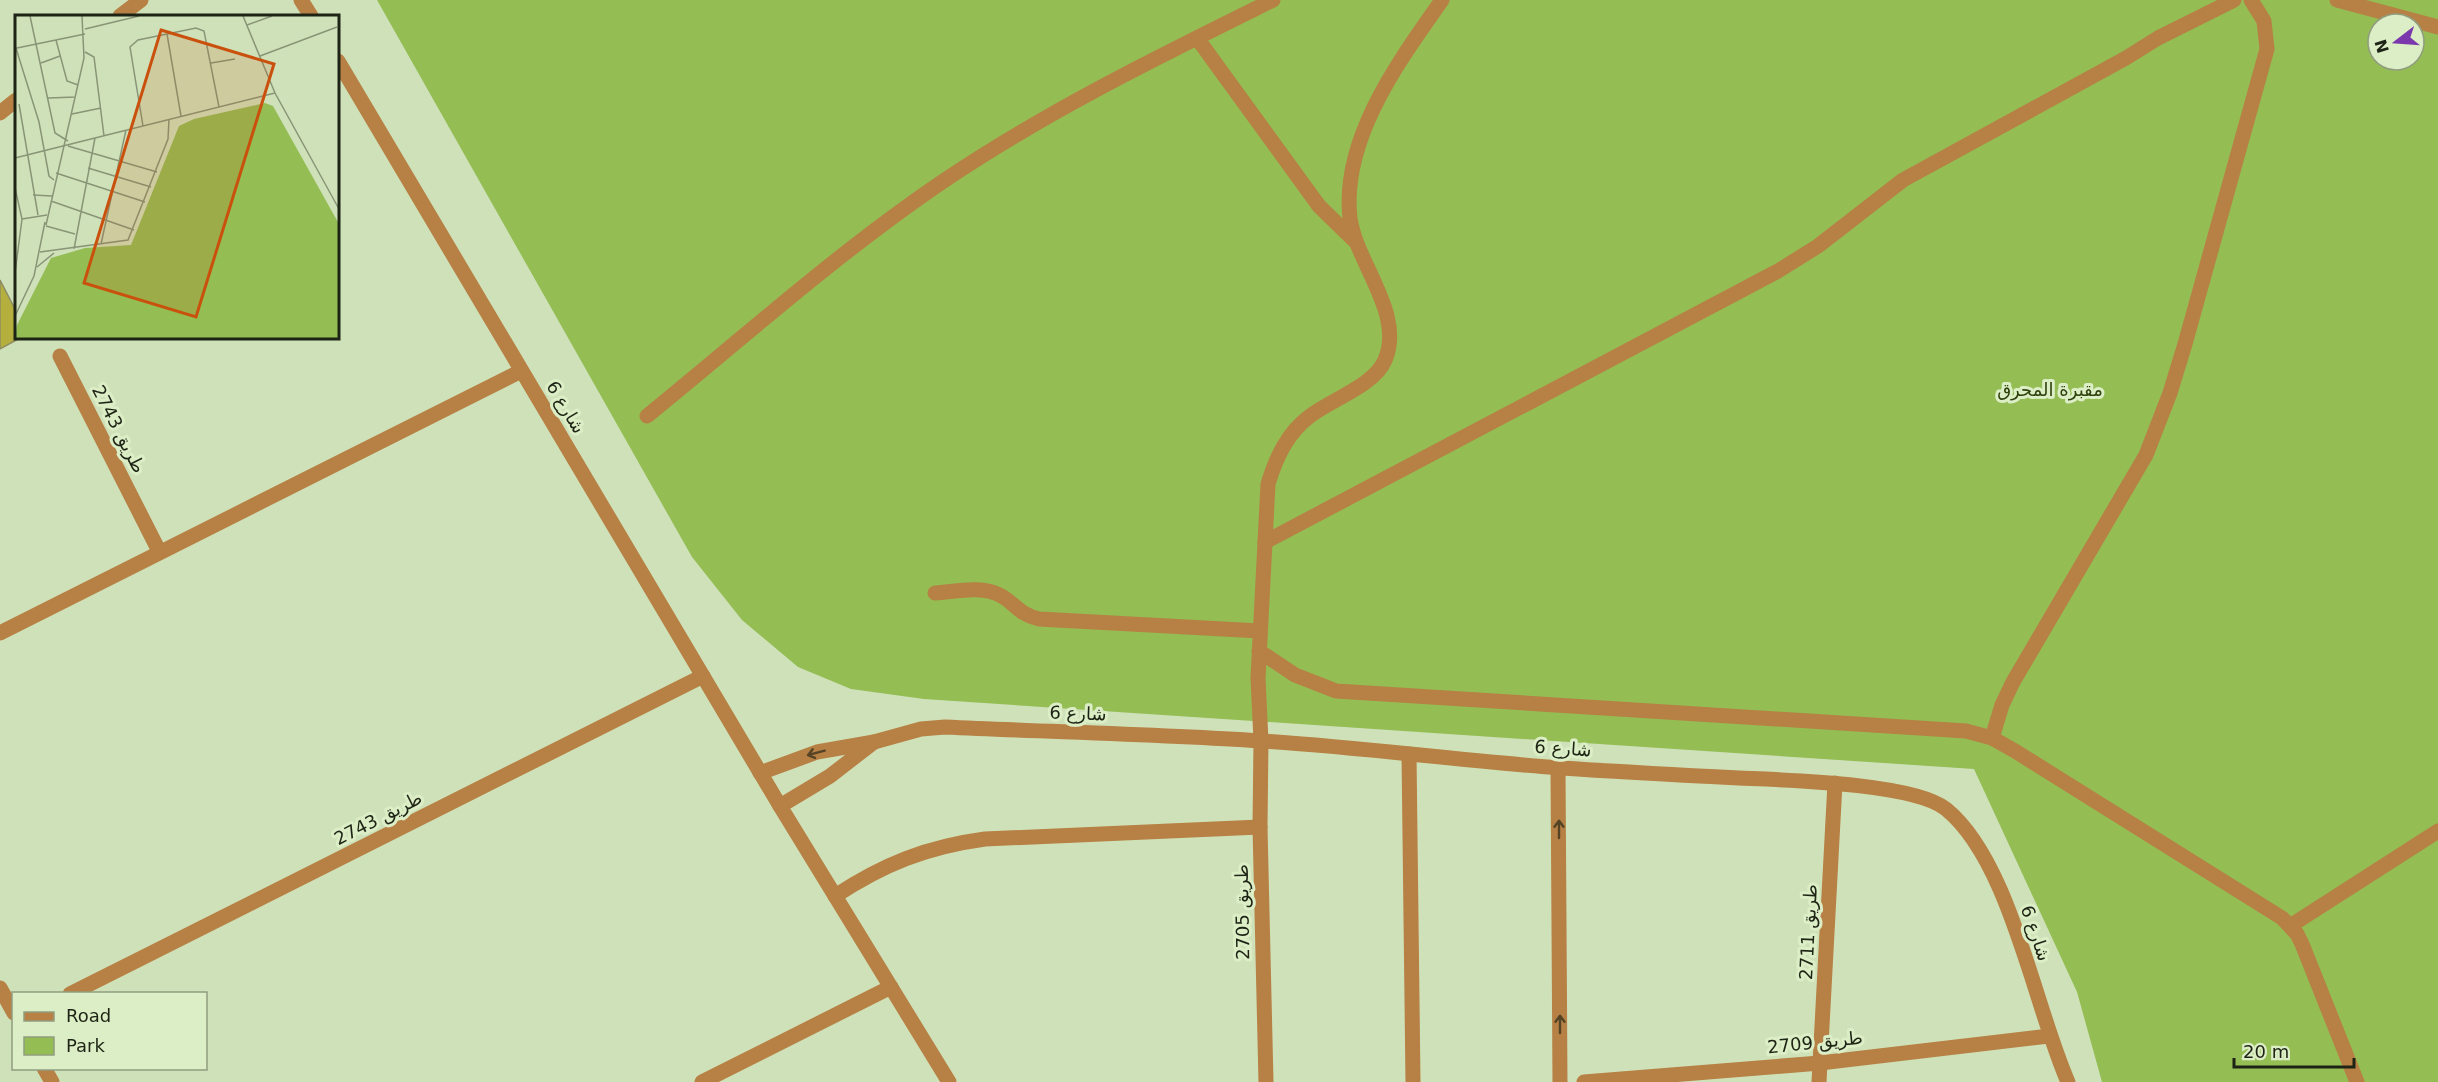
<svg xmlns="http://www.w3.org/2000/svg" width="2438" height="1082" font-family="'DejaVu Sans',Cairo,sans-serif">
  <rect width="100%" height="100%" fill="#cfe1b9"/>
  <path fill="#94bd54" fill-rule="evenodd" d="M 377,0 L 2438,0 L 2438,1082 L 2102,1082 L 2077,992 L 1974,769 L 924,699 L 851,689 L 798,667 L 742,620 L 692,557 ZM 2378,24 L 2414,24 L 2414,60 L 2378,60 Z"/>
  <polygon fill="#b5b03e" stroke="#8d8c64" stroke-width="1.5" points="0,280 16,311 16,338 20,338 0,349"/>
  <g fill="none" stroke-linecap="round" stroke-linejoin="round">
    <g stroke="#b78044" stroke-width="15">
      <polyline points="2337,0 2438,27"/>
      <polyline points="1197,38 1319,206 1355,241"/>
      <path d="M 647,416 C 744,337 839,252 942,182 C 1047,111 1160,56 1273,0"/>
      <polyline points="1265,542 1778,271 1818,246 1903,180 2126,58 2158,38 2234,0"/>
      <path d="M 935,593 C 953,592 978,586 995,593 C 1013,599 1016,614 1039,619 L 1260,631"/>
      <polyline points="1259,651 1295,675 1336,691 1966,731 1992,738 2015,751 2282,918 2297,934 2302,944 2357,1082"/>
      <polyline points="1992,738 2002,705 2013,682 2146,455 2170,393 2185,344 2267,49 2264,21 2251,0"/>
      <path d="M 1261,741 L 1258,678 L 1268,484 C 1276,458 1287,433 1310,416 C 1332,399 1374,386 1385,360 C 1405,314 1356,263 1350,218 C 1341,139 1399,61 1442,0"/>
      <path d="M 835,896 C 884,864 926,847 985,839 L 1260,827"/>
      <polyline points="2290,926 2438,831"/>
    </g>
    <g stroke="#b78044" stroke-width="15">
      <polyline points="60,356 159,551"/>
      <polyline points="0,633 521,371"/>
      <polyline points="1261,741 1260,827 1266,1082"/>
      <polyline points="1409,754 1413,1082"/>
      <polyline points="1558,768 1560,1082"/>
      <path d="M 760,773 L 817,752 L 874,742 L 921,729 L 945,727 C 1050,732 1156,734 1261,741 C 1361,747 1461,761 1562,768 C 1621,772 1680,775 1739,778 C 1784,780 1914,783 1946,809 C 2010,861 2034,1005 2068,1082"/>
      <polyline points="780,806 830,776 874,742"/>
      <polyline points="0,988 14,1013"/>
      <polyline points="70,994 703,676"/>
      <polyline points="44,1068 52,1082"/>
      <polyline points="702,1082 891,987"/>
      <polyline points="1584,1082 1820,1063 2049,1036"/>
      <polyline points="1819,1082 1835,783"/>
    </g>
    <g stroke="#b78044" stroke-width="15">
      <polyline points="301,0 311,16"/>
      <polyline points="120,16 141,0"/>
      <polyline points="338,61 780,806 949,1082"/>
      <polyline points="0,113 16,100"/>
    </g>
  </g>
  <defs><path id="oneway-shaft" d="M-6 0H5M1.5-3L5.5 0L1.5 3" fill="none" stroke-width="1.6" stroke-linecap="round" stroke-linejoin="round" transform="scale(1.5)"/></defs>
  <g stroke="#544425">
    <use href="#oneway-shaft" transform="translate(816 753) rotate(165)"/>
    <use href="#oneway-shaft" transform="translate(1559 829) rotate(-90)"/>
    <use href="#oneway-shaft" transform="translate(1560 1024) rotate(-90)"/>
  </g>
  <g text-anchor="middle" dominant-baseline="central" stroke-width="6" stroke-linejoin="round" paint-order="stroke">
    <g font-size="18" fill="#2f410d" stroke="#dceec6">
      <text x="2050" y="389">مقبرة المحرق</text>
    </g>
    <g font-size="18" fill="#1e2415" stroke="#dceec6">
      <text transform="translate(566 407) rotate(59)">شارع 6</text>
      <text transform="translate(119 429) rotate(63)">طريق 2743</text>
      <text transform="translate(1078 713) rotate(2)">شارع 6</text>
      <text transform="translate(1563 748) rotate(4)">شارع 6</text>
      <text transform="translate(378 818) rotate(-27)">طريق 2743</text>
      <text transform="translate(1242 912) rotate(-91)">طريق 2705</text>
      <text transform="translate(1808 932) rotate(-87)">طريق 2711</text>
      <text transform="translate(2036 933) rotate(71)">شارع 6</text>
      <text transform="translate(1815 1042) rotate(-6)">طريق 2709</text>
    </g>
  </g>
  <g transform="translate(15 15)">
    <rect width="324" height="324" fill="#cfe1b9"/>
    <path d="M 250,88 L 258,91 L 324,209 L 324,323 L 0,323 L 2,310 L 36,243 L 70,233 L 116,230 L 164,111 L 179,104 Z" fill="#94bd54"/>
    <path fill="none" stroke="#889577" stroke-width="1.5" d="M 15,1 L 40,118 L 53,126M 228,1 L 260,78 L 324,194M 232,10 L 257,1M 70,14 L 124,1M 152,19 L 166,101M 41,25 L 52,66 L 63,70M 0,30 L 24,107 L 34,161 L 39,165M 2,33 L 70,19M 70,37 L 79,42 L 89,121M 245,41 L 322,12M 26,48 L 45,41M 196,48 L 220,44M 33,83 L 61,82M 4,89 L 23,200M 57,99 L 86,93M 128,111 L 115,32 L 123,25 L 181,13 L 189,16 L 204,92M 53,131 L 142,157M 0,143 L 260,78M 73,153 L 136,172M 41,158 L 130,187M 0,173 L 7,204 L 0,258M 18,180 L 37,181M 36,186 L 119,215M 7,204 L 32,200M 31,210 L 69,43 L 67,1M 31,211 L 60,219M 86,229 L 111,115M 59,234 L 80,123M 25,237 L 113,225 L 153,124 L 154,104M 22,252 L 39,238M 0,301 L 19,261 L 30,207"/>
    <path fill="#ca510d" fill-opacity="0.15" stroke="#ca510d" stroke-width="3" d="M 146,15 L 259,49 L 181,302 L 69,268 Z"/>
    <rect width="324" height="324" fill="none" stroke="#1e2415" stroke-width="3"/>
  </g>
  <rect x="12" y="992" width="195" height="78" fill="#dceec6" stroke="#909d7f" stroke-width="1.5"/>
  <rect x="24" y="1012" width="30" height="9" fill="#b78044" stroke="#909d7f" stroke-width="1.5"/>
  <text x="66" y="1022" font-size="18" fill="#1e2415">Road</text>
  <rect x="24" y="1037" width="30" height="18" fill="#94bd54" stroke="#909d7f" stroke-width="1.5"/>
  <text x="66" y="1052" font-size="18" fill="#1e2415">Park</text>
  <g transform="translate(2396 42) rotate(253)"><circle r="28" fill="#dceec6" stroke="#909d7f" stroke-width="1.5"/>
  <path d="M0-4.5L10 22L0 15L-10 22Z" fill="#7a38ac"/>
  <text y="-9" font-size="16" font-weight="bold" text-anchor="middle" fill="#1e2415">N</text>
  </g>
  <path d="M2234 1058v9h120v-9" fill="none" stroke="#1e2415" stroke-width="3"/>
  <text x="2243" y="1058" font-size="18" fill="#1e2415" stroke="#dceec6" stroke-width="4.5" paint-order="stroke">20 m</text>
</svg>
